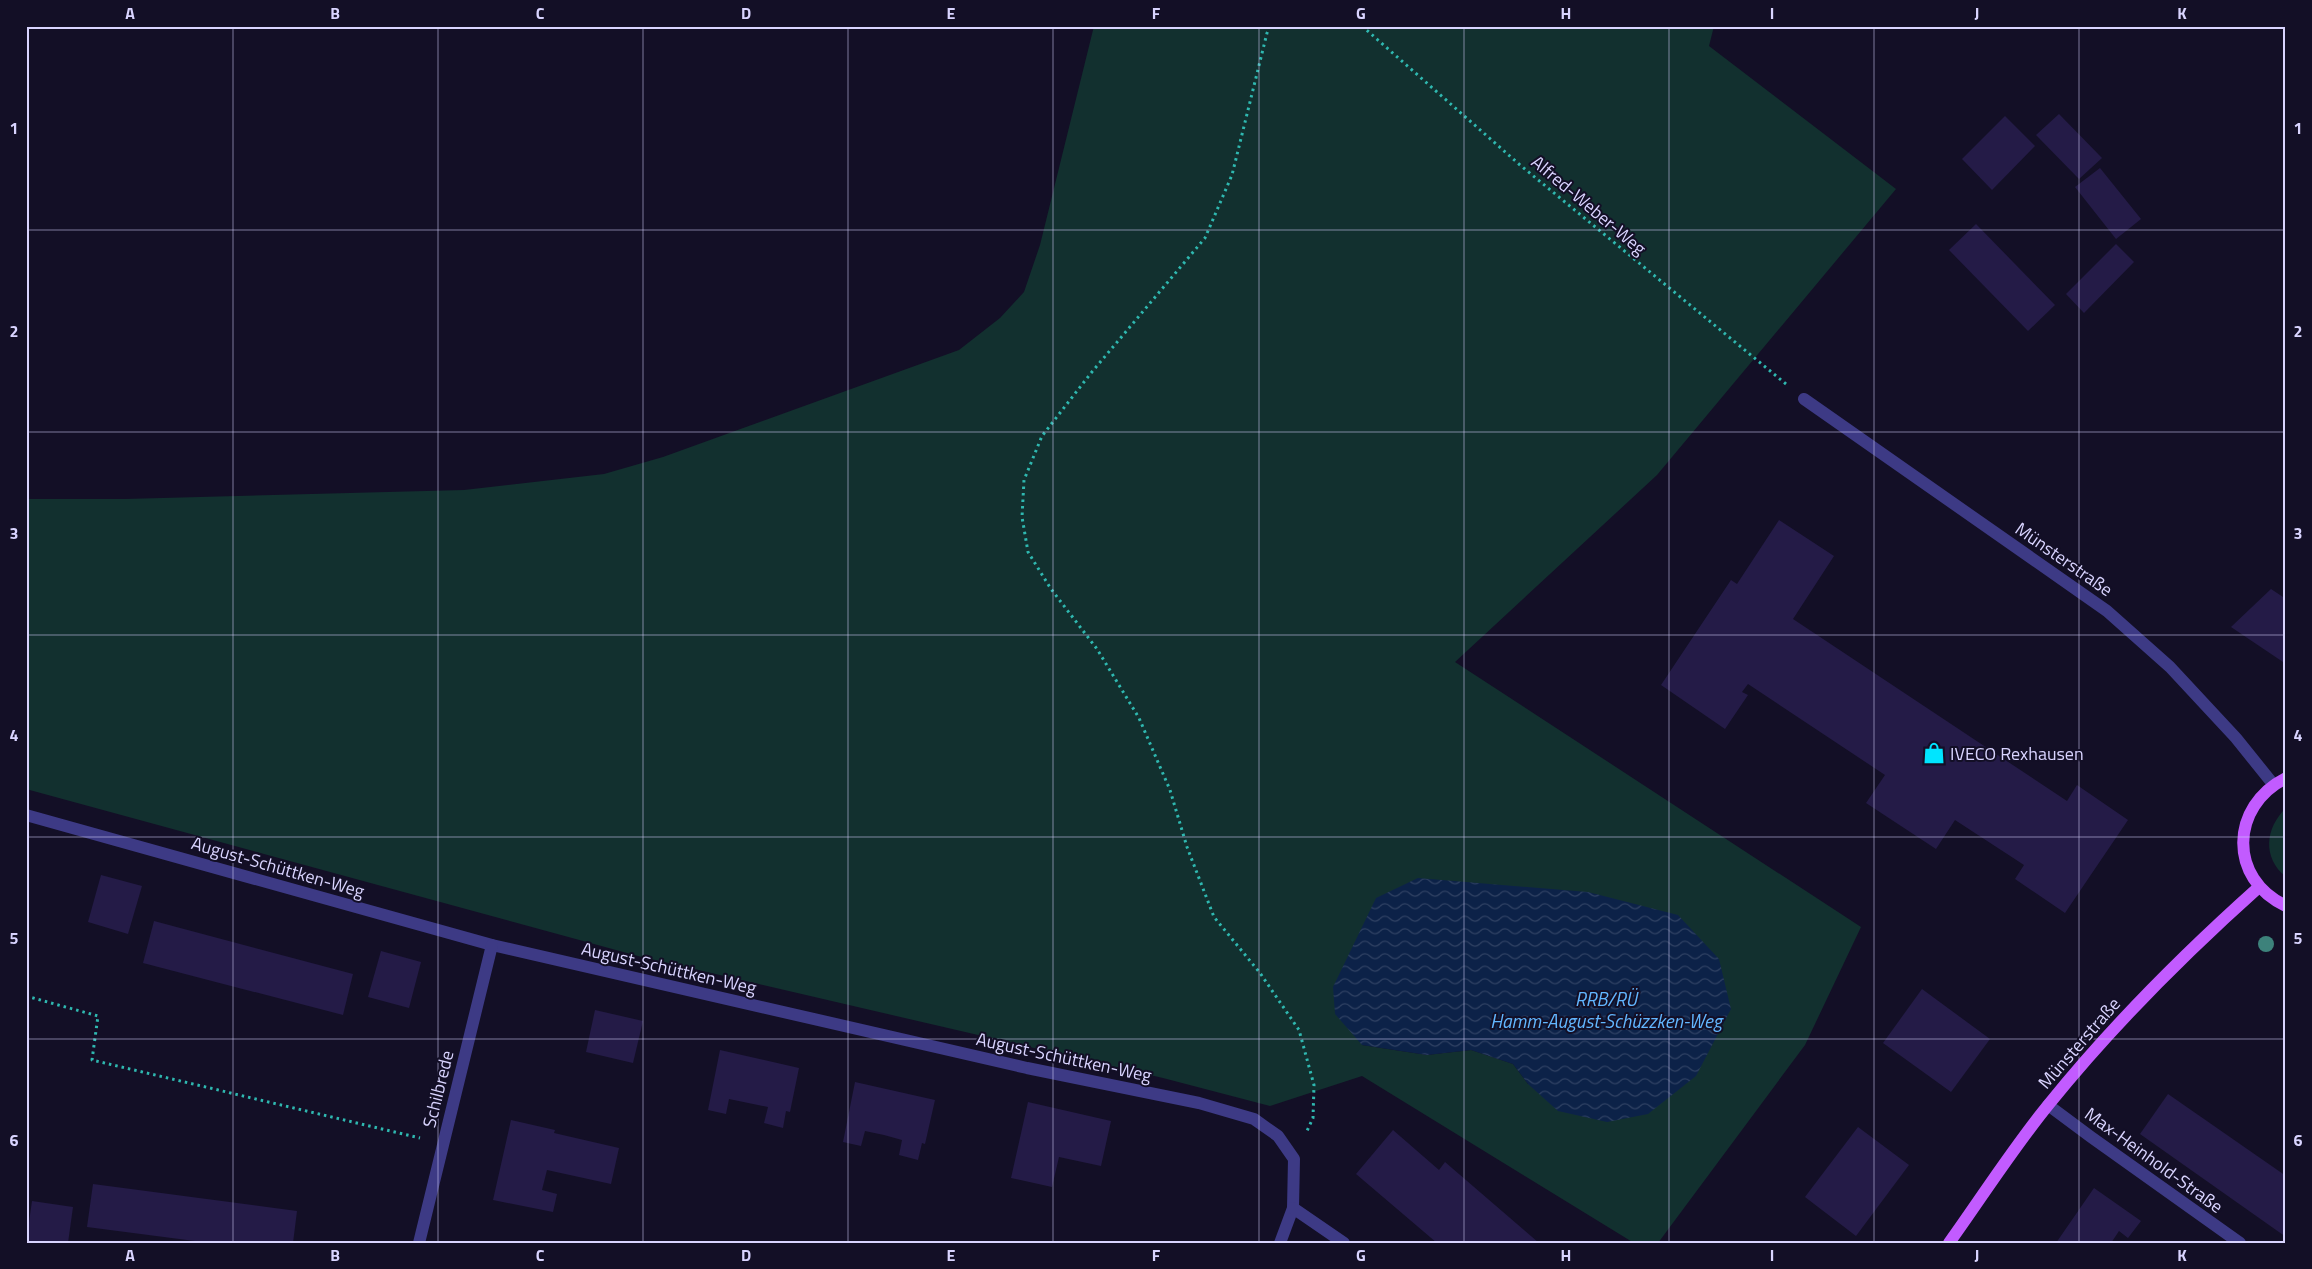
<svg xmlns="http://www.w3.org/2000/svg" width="2312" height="1269" font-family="'Titillium Web',sans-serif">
  <defs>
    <pattern id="water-waves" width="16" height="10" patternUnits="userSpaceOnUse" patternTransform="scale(1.25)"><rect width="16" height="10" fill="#0c2248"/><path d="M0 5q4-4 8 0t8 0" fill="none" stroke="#2f4163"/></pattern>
  </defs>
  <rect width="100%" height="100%" fill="#130f26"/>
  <g fill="#12302f" fill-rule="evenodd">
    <path d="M 1094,26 L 1714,26 L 1709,46 L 1896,189 L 1657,475 L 1455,662 L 1861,927 L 1805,1045 L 1658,1243 L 1634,1243 L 1362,1076 L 1270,1106 L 1163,1078 L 638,956 L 26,789 L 26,499 L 125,499 L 464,490 L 604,474 L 663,457 L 959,350 L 1000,318 L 1024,292 L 1040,245 ZM 1731,1009 L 1528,1084 L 1513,1064 L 1471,1050 L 1427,1055 L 1362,1045 Z"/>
    <path d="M 2286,808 L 2286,877 C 2262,858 2265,828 2286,808 Z"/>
  </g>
  <polygon fill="url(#water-waves)" points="1418,878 1588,892 1678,915 1719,959 1731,1009 1696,1076 1648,1114 1607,1122 1558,1111 1528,1084 1513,1064 1471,1050 1427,1055 1362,1045 1335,1014 1333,987 1376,898"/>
  <g fill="#241b47">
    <polygon points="2059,114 2102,158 2079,179 2036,135"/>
    <polygon points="2005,116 2035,146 1992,190 1962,159"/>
    <polygon points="2100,168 2141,219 2116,239 2075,187"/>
    <polygon points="1976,224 2055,305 2028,331 1949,250"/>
    <polygon points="2116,244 2134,262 2084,313 2066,294"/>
    <polygon points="1779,520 1834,556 1793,619 2067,801 2077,785 2128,820 2065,913 2015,879 2024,865 1955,820 1936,849 1866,803 1885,775 1748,684 1742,692 1748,695 1725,729 1661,685 1731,580 1737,584"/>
    <polygon points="2271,589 2286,599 2286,664 2231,627"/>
    <polygon points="101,875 142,886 128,934 88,922"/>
    <polygon points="154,921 353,974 343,1015 143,963"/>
    <polygon points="381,951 421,962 409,1008 368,997"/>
    <polygon points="1922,989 1990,1039 1951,1092 1883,1043"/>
    <polygon points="595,1010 643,1021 633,1063 586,1052"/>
    <polygon points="720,1050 799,1068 790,1112 786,1111 783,1128 764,1123 768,1107 729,1099 726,1114 708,1110"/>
    <polygon points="855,1082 935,1100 925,1144 922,1143 918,1160 899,1155 902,1140 884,1135 865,1131 861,1146 843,1142"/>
    <polygon points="2168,1094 2286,1176 2286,1237 2140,1134"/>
    <polygon points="1028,1102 1111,1121 1101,1166 1059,1157 1052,1187 1011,1178"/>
    <polygon points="511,1120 555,1130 554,1133 619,1148 611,1184 547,1170 542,1190 557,1194 553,1212 493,1200"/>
    <polygon points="1858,1127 1909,1165 1856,1236 1805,1197"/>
    <polygon points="1393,1130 1439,1170 1445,1162 1539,1243 1437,1243 1356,1174"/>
    <polygon points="93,1184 297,1211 293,1243 210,1243 87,1227"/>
    <polygon points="2094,1188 2141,1221 2128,1238 2119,1231 2111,1243 2056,1243"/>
    <polygon points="32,1201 73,1207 68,1243 26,1243"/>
  </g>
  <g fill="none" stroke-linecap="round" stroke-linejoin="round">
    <g stroke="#2fb8b0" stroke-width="3" stroke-dasharray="2.5 4" stroke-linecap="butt">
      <polyline points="1270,26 1267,33 1232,175 1205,238 1091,373 1042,436 1024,480 1022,517 1028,552 1051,589 1097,649 1139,718 1170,790 1187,847 1214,917 1260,973 1299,1030 1314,1085 1313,1118 1306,1133"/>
      <polyline points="1362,26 1520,165 1786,384"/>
      <polyline points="26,996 98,1016 92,1060 420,1138"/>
    </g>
    <g stroke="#3d3a85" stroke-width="12">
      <polyline points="1804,399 2107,611 2170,667 2236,738 2273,784"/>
      <polyline points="26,815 492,945 1027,1068 1199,1103 1254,1119 1278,1136 1294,1159 1293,1208 1280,1243"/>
      <polyline points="2048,1105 2091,1137 2240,1243"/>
      <polyline points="1293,1208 1344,1243"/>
      <polyline points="419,1243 492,945"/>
    </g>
    <g stroke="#c25bff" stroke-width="12">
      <path d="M 2286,778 C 2230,806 2228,879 2286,906"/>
      <path d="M 1949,1243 C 1982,1197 2013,1148 2049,1104 C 2112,1026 2184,954 2259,887"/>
    </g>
  </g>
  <circle fill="#3d827b" cx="2266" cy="944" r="8"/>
  <path fill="none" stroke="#d9d4ff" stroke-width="1" stroke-opacity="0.55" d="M 233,26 L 233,1243M 438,26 L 438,1243M 643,26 L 643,1243M 848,26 L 848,1243M 1053,26 L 1053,1243M 1259,26 L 1259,1243M 1464,26 L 1464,1243M 1669,26 L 1669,1243M 1874,26 L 1874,1243M 2079,26 L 2079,1243M 26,230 L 2286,230M 26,432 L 2286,432M 26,635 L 2286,635M 26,837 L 2286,837M 26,1039 L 2286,1039"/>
  <defs>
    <g id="shop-bare" transform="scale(1.725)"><path d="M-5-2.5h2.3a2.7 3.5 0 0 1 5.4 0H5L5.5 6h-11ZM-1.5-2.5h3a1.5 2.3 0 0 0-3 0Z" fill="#00e5ff" stroke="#130f26" stroke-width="2.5" paint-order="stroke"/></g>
  </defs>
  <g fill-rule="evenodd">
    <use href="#shop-bare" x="1934" y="753"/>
  </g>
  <g text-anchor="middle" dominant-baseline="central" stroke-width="4" stroke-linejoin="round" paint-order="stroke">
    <g font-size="18" fill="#d9d4ff" stroke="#130f26">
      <text transform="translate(1589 205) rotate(40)">Alfred-Weber-Weg</text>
      <text transform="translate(2064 559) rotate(35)">Münsterstraße</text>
      <text transform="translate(278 867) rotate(16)">August-Schüttken-Weg</text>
      <text transform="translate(669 968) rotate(13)">August-Schüttken-Weg</text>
      <text transform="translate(2079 1043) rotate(-49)">Münsterstraße</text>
      <text transform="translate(1064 1057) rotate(12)">August-Schüttken-Weg</text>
      <text transform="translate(438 1089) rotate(-76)">Schilbrede</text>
      <text transform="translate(2154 1160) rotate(36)">Max-Heinhold-Straße</text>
    </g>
    <g font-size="18" fill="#d9d4ff" stroke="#130f26" text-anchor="start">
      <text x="1950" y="753">IVECO Rexhausen</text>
    </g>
    <g font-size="19" font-style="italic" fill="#62b6ff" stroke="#130f26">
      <text x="1606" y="998">RRB/RÜ<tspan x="1606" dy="22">Hamm-August-Schüzzken-Weg</tspan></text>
    </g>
  </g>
  <rect width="2312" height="1269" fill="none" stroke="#130f26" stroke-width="55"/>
  <rect x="28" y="28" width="2256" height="1214" fill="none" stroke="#d9d4ff" stroke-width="2"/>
  <g font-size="16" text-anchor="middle" font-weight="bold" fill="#d9d4ff">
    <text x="130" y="19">A</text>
    <text x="335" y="19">B</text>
    <text x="540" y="19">C</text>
    <text x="746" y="19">D</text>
    <text x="951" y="19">E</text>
    <text x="1156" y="19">F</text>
    <text x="1361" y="19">G</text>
    <text x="1566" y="19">H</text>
    <text x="1772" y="19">I</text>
    <text x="1977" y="19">J</text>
    <text x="2182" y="19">K</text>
    <text x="14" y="134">1</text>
    <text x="2298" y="134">1</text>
    <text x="14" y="337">2</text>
    <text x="2298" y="337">2</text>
    <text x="14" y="539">3</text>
    <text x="2298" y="539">3</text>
    <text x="14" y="741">4</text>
    <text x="2298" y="741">4</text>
    <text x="14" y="944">5</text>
    <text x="2298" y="944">5</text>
    <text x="14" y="1146">6</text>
    <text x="2298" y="1146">6</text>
    <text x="130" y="1261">A</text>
    <text x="335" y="1261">B</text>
    <text x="540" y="1261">C</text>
    <text x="746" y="1261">D</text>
    <text x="951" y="1261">E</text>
    <text x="1156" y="1261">F</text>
    <text x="1361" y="1261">G</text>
    <text x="1566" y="1261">H</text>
    <text x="1772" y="1261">I</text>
    <text x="1977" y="1261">J</text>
    <text x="2182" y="1261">K</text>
  </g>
</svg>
